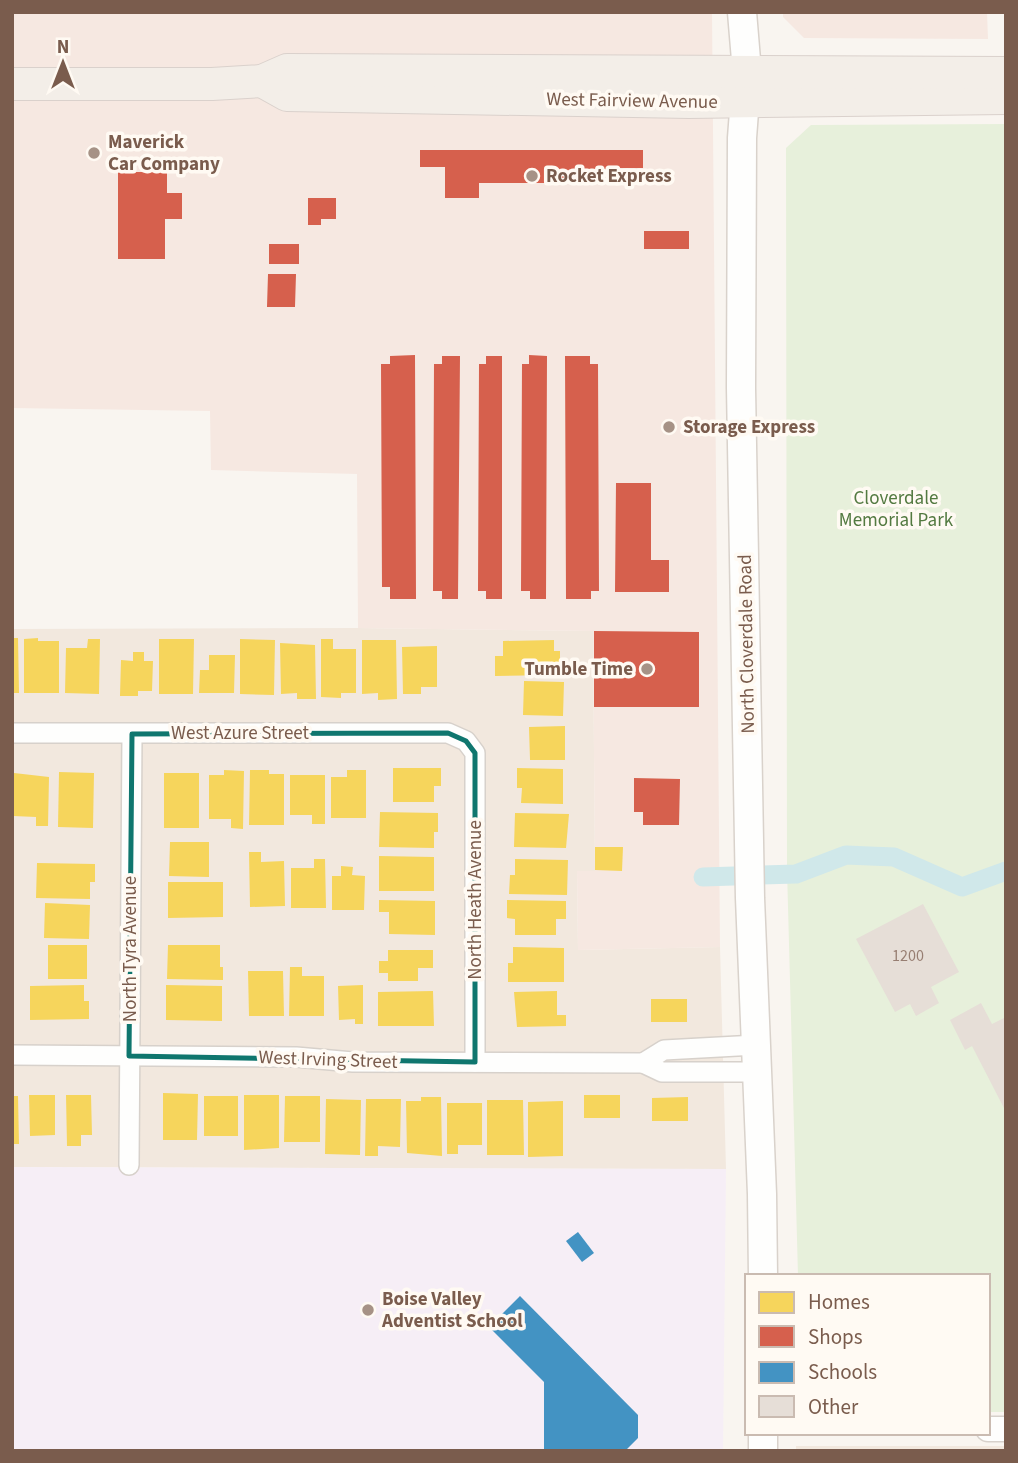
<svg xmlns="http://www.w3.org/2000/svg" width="1018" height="1463" font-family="'Source Sans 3',sans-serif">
  <rect width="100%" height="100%" fill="#f9f5f0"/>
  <g fill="#f2e8de">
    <polygon points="358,628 593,631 595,871 577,871 578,950 720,947 726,1169 12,1167 12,629"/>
    <rect x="796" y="1446" width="210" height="5"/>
  </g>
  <g fill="#f6e8e1">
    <polygon points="12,12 712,12 720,947 578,950 577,871 595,871 593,631 358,628 357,474 211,470 210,411 12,408"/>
    <polygon points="783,12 987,12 988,39 804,38 783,17"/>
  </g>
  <polygon fill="#f6eef6" points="12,1167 726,1169 723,1451 12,1451"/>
  <polygon fill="#e7f0db" points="1006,124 1006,1412 988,1412 988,1276 798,1276 787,870 786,148 811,125"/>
  <g fill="#f6d55c">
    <polygon points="12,638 18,638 19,693 12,693"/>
    <polygon points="38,638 38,641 59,641 59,693 24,693 24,639"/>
    <polygon points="88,639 100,639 99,694 65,693 66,648 87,648"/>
    <polygon points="159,639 194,639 193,694 159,694"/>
    <polygon points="240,639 275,640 274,695 240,694"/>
    <polygon points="321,639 333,639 333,649 356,649 356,693 341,693 341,698 321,697"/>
    <polygon points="362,640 396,640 397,699 378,700 378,693 362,694"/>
    <polygon points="554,640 554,651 560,651 560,665 554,665 554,675 495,676 495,656 503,656 503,641"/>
    <polygon points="280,643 315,645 316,699 297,699 297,693 281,694"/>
    <polygon points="437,646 437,687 421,687 421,694 403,694 402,647"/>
    <polygon points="133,652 144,652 144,661 153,661 152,691 138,691 138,696 120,696 121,660 133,661"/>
    <polygon points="209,655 235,655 234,693 199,693 200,670 209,670"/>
    <polygon points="524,681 564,682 563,716 523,715"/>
    <polygon points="565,726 565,760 530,760 529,727"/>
    <polygon points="393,768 441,768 441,786 434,786 434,802 393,802"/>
    <polygon points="517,768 563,769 563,804 521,803 522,788 517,788"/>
    <polygon points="224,770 244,771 243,829 231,828 231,819 209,819 209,775 224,775"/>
    <polygon points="250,770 269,770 269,774 284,774 284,825 249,825"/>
    <polygon points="347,770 366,770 366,818 331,818 331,777 347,777"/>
    <polygon points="59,772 94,773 93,828 58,827"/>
    <polygon points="14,773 49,777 48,826 36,826 36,817 13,816"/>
    <rect x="164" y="773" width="35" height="55"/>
    <polygon points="290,775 325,775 325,824 312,824 312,815 290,815"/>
    <polygon points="380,812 438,813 438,832 434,832 434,848 379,847"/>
    <polygon points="515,813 569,814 566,848 514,847"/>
    <polygon points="170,842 209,842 209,877 169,876"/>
    <polygon points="595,847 623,847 622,871 595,870"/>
    <polygon points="249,852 261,852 261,862 284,861 285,906 250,907"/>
    <polygon points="379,856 434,857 434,891 379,891"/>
    <polygon points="314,859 325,859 326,908 291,908 291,868 314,868"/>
    <polygon points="515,859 568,860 567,895 509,894 510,875 515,875"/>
    <polygon points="37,863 95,864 95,882 90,882 90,899 36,898"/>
    <polygon points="341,866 353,867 352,875 365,876 364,910 332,910 332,876 341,876"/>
    <polygon points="168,882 223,882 223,917 168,918"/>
    <polygon points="379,900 435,901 435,935 389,934 389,912 379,912"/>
    <polygon points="507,900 566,901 566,919 556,919 556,935 515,935 515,919 507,918"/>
    <polygon points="45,903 90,905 89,939 44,938"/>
    <rect x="48" y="945" width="39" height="34"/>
    <polygon points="168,945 220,945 220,967 223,967 223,980 167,979"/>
    <polygon points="513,947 564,948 564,982 508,982 508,963 513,963"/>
    <polygon points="388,950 433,950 433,968 418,968 418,981 388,981 388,973 379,973 379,961 388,961"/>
    <polygon points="290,967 302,967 302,976 324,976 324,1016 289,1016"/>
    <polygon points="248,971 283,971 284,1016 249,1016"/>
    <polygon points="84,985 84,1001 89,1001 89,1019 30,1020 30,986"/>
    <polygon points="166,985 222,986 222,1021 166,1020"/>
    <polygon points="363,985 363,1024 355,1024 355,1019 339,1020 338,986"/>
    <polygon points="433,991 434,1026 378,1026 378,992"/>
    <polygon points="557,991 557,1015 566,1015 566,1026 517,1027 514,992"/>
    <rect x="651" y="999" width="36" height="23"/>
    <polygon points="163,1093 198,1094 197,1140 163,1140"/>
    <polygon points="29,1095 55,1095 55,1135 30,1136"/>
    <polygon points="66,1095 91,1095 92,1135 81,1135 81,1146 67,1146"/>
    <polygon points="244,1095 279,1095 279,1148 244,1150"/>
    <rect x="584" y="1095" width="36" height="23"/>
    <polygon points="12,1096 18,1096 19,1144 12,1144"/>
    <rect x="204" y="1096" width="34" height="40"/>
    <polygon points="285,1096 320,1096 320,1142 284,1142"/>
    <polygon points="421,1097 441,1097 442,1156 407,1153 406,1101 421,1101"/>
    <polygon points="688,1097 688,1121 652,1121 652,1098"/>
    <polygon points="326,1099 361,1100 360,1155 325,1154"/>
    <polygon points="366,1099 401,1099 400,1147 378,1146 378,1156 365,1156"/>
    <polygon points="487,1100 523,1100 524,1155 487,1155"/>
    <polygon points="563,1101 563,1156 528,1157 528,1102"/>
    <polygon points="447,1103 482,1103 482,1145 458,1145 458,1154 447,1154"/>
  </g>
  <g fill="#d6604d">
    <polygon points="420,150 643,150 643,168 620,168 620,183 479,183 479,198 445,198 445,167 420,167"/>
    <polygon points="118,172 167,172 167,193 182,193 182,219 165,219 165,259 118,259"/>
    <polygon points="308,198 336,198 336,219 321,219 321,225 308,225"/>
    <rect x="644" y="231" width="45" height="18"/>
    <rect x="269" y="244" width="30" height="20"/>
    <polygon points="268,274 296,274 295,307 267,307"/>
    <polygon points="415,355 416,599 390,599 390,587 382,587 381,364 390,364 390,356"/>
    <polygon points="529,355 547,356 546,599 530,599 530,591 521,591 522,364 529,364"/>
    <polygon points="442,356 460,356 458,599 442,599 442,591 433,591 434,364 442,364"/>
    <polygon points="486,356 502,356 502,599 486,599 486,591 478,591 479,364 486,364"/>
    <polygon points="565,356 590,356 590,364 598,364 599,591 591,591 591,599 566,599"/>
    <polygon points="616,483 651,483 651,560 669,560 669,592 615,592"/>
    <polygon points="594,631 699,632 699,707 594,707"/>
    <polygon points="634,778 680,779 679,825 643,825 643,812 634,812"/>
  </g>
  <g fill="#4393c3">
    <polygon points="578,1232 594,1253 582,1262 566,1241"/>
    <polygon points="520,1296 638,1415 638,1438 625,1451 544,1451 544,1382 489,1327"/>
  </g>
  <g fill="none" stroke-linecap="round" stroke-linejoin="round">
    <polyline stroke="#d0e8ea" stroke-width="19" points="703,877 796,874 846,855 894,857 962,887 1006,871"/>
  </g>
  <g fill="#e6ded7">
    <polygon points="923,904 959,972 931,987 939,1003 916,1016 910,1004 895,1012 856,939"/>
    <polygon points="981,1003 992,1024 1006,1017 1006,1112 972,1046 965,1050 950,1020"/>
  </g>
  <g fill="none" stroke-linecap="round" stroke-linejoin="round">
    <g stroke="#d7d1cb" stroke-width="22">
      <g id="minor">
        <polyline points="12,733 448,733 466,741 475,753 475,1062"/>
        <polyline points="756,1045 664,1050 643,1063 662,1072 758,1072"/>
        <polyline points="12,1055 296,1057 353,1062 643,1063"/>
        <polyline points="129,1165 132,734"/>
      </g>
    </g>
    <g stroke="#d7d1cb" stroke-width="27">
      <polyline id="tertiary" points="988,1429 1006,1429"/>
    </g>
    <g stroke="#d9d2cb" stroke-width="31">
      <g id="secondary">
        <polyline points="742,12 747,72 742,138 741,388 750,898 762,1194 763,1276"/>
        <polyline points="763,1433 763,1451"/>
      </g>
    </g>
    <g stroke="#dad1cc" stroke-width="34">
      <g id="primary">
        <polyline points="262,81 287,95 689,102 1006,98"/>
        <polyline points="12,84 212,84 262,81 287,70 1006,73"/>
      </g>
    </g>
    <use href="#minor" stroke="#fefefd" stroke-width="19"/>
    <use href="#tertiary" stroke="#fefefd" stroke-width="24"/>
    <use href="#secondary" stroke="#fefefd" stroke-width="28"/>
    <use href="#primary" stroke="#f3eee8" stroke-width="32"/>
  </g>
  <path fill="none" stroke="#0f766e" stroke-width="5" stroke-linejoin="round" d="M 448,733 L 466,741 L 475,753 L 475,1062 L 129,1056 L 132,734 Z"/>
  <g fill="#a69286" stroke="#fffaf3" stroke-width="2.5">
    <circle cx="94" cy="153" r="7"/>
    <circle cx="532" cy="176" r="7"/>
    <circle cx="669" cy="427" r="7"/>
    <circle cx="647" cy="669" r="7"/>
    <circle cx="368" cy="1310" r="7"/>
  </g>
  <g text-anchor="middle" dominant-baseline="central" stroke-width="7" stroke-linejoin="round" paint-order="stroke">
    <g font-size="16" fill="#977e72">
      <text x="908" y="956">1200</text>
    </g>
    <g font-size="19" fill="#7a5c4d" stroke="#fffaf3">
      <text transform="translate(632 101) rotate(1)">West Fairview Avenue</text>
      <text transform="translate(747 644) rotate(-91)">North Cloverdale Road</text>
      <text x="240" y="733">West Azure Street</text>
      <text transform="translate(475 900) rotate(-90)">North Heath Avenue</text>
      <text transform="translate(130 949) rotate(-90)">North Tyra Avenue</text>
      <text transform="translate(328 1060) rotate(2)">West Irving Street</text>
    </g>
    <g font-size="19" font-weight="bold" fill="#7a5c4d" stroke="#fffaf3" text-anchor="start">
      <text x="108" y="142">Maverick<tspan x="108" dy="22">Car Company</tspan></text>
      <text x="546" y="176">Rocket Express</text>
      <text x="683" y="427">Storage Express</text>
      <text x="633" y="669" text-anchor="end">Tumble Time</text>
      <text x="382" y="1299">Boise Valley<tspan x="382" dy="22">Adventist School</tspan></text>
    </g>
    <g font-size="19" fill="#537a41" stroke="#fffaf3">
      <text x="896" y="498">Cloverdale<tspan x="896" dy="22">Memorial Park</tspan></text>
    </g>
  </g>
  <rect width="1018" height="1463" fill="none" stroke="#7a5c4d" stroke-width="28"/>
  <rect x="745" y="1274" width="245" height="161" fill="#fffaf3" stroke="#cabbb1" stroke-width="2"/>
  <rect x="759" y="1292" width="35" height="21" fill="#f6d55c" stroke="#cabbb1" stroke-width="2"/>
  <text x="808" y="1309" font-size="21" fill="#7a5c4d">Homes</text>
  <rect x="759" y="1326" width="35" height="21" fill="#d6604d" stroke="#cabbb1" stroke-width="2"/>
  <text x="808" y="1344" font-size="21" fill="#7a5c4d">Shops</text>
  <rect x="759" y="1362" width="35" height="21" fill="#4393c3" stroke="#cabbb1" stroke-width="2"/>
  <text x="808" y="1379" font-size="21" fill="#7a5c4d">Schools</text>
  <rect x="759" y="1396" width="35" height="21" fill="#e6ded7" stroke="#cabbb1" stroke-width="2"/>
  <text x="808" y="1414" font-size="21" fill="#7a5c4d">Other</text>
  <g transform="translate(63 63)" stroke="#fffaf3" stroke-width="5" paint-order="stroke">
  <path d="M0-5L12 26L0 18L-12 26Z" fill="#7a5c4d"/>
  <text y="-10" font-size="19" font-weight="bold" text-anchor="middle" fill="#7a5c4d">N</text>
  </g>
</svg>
